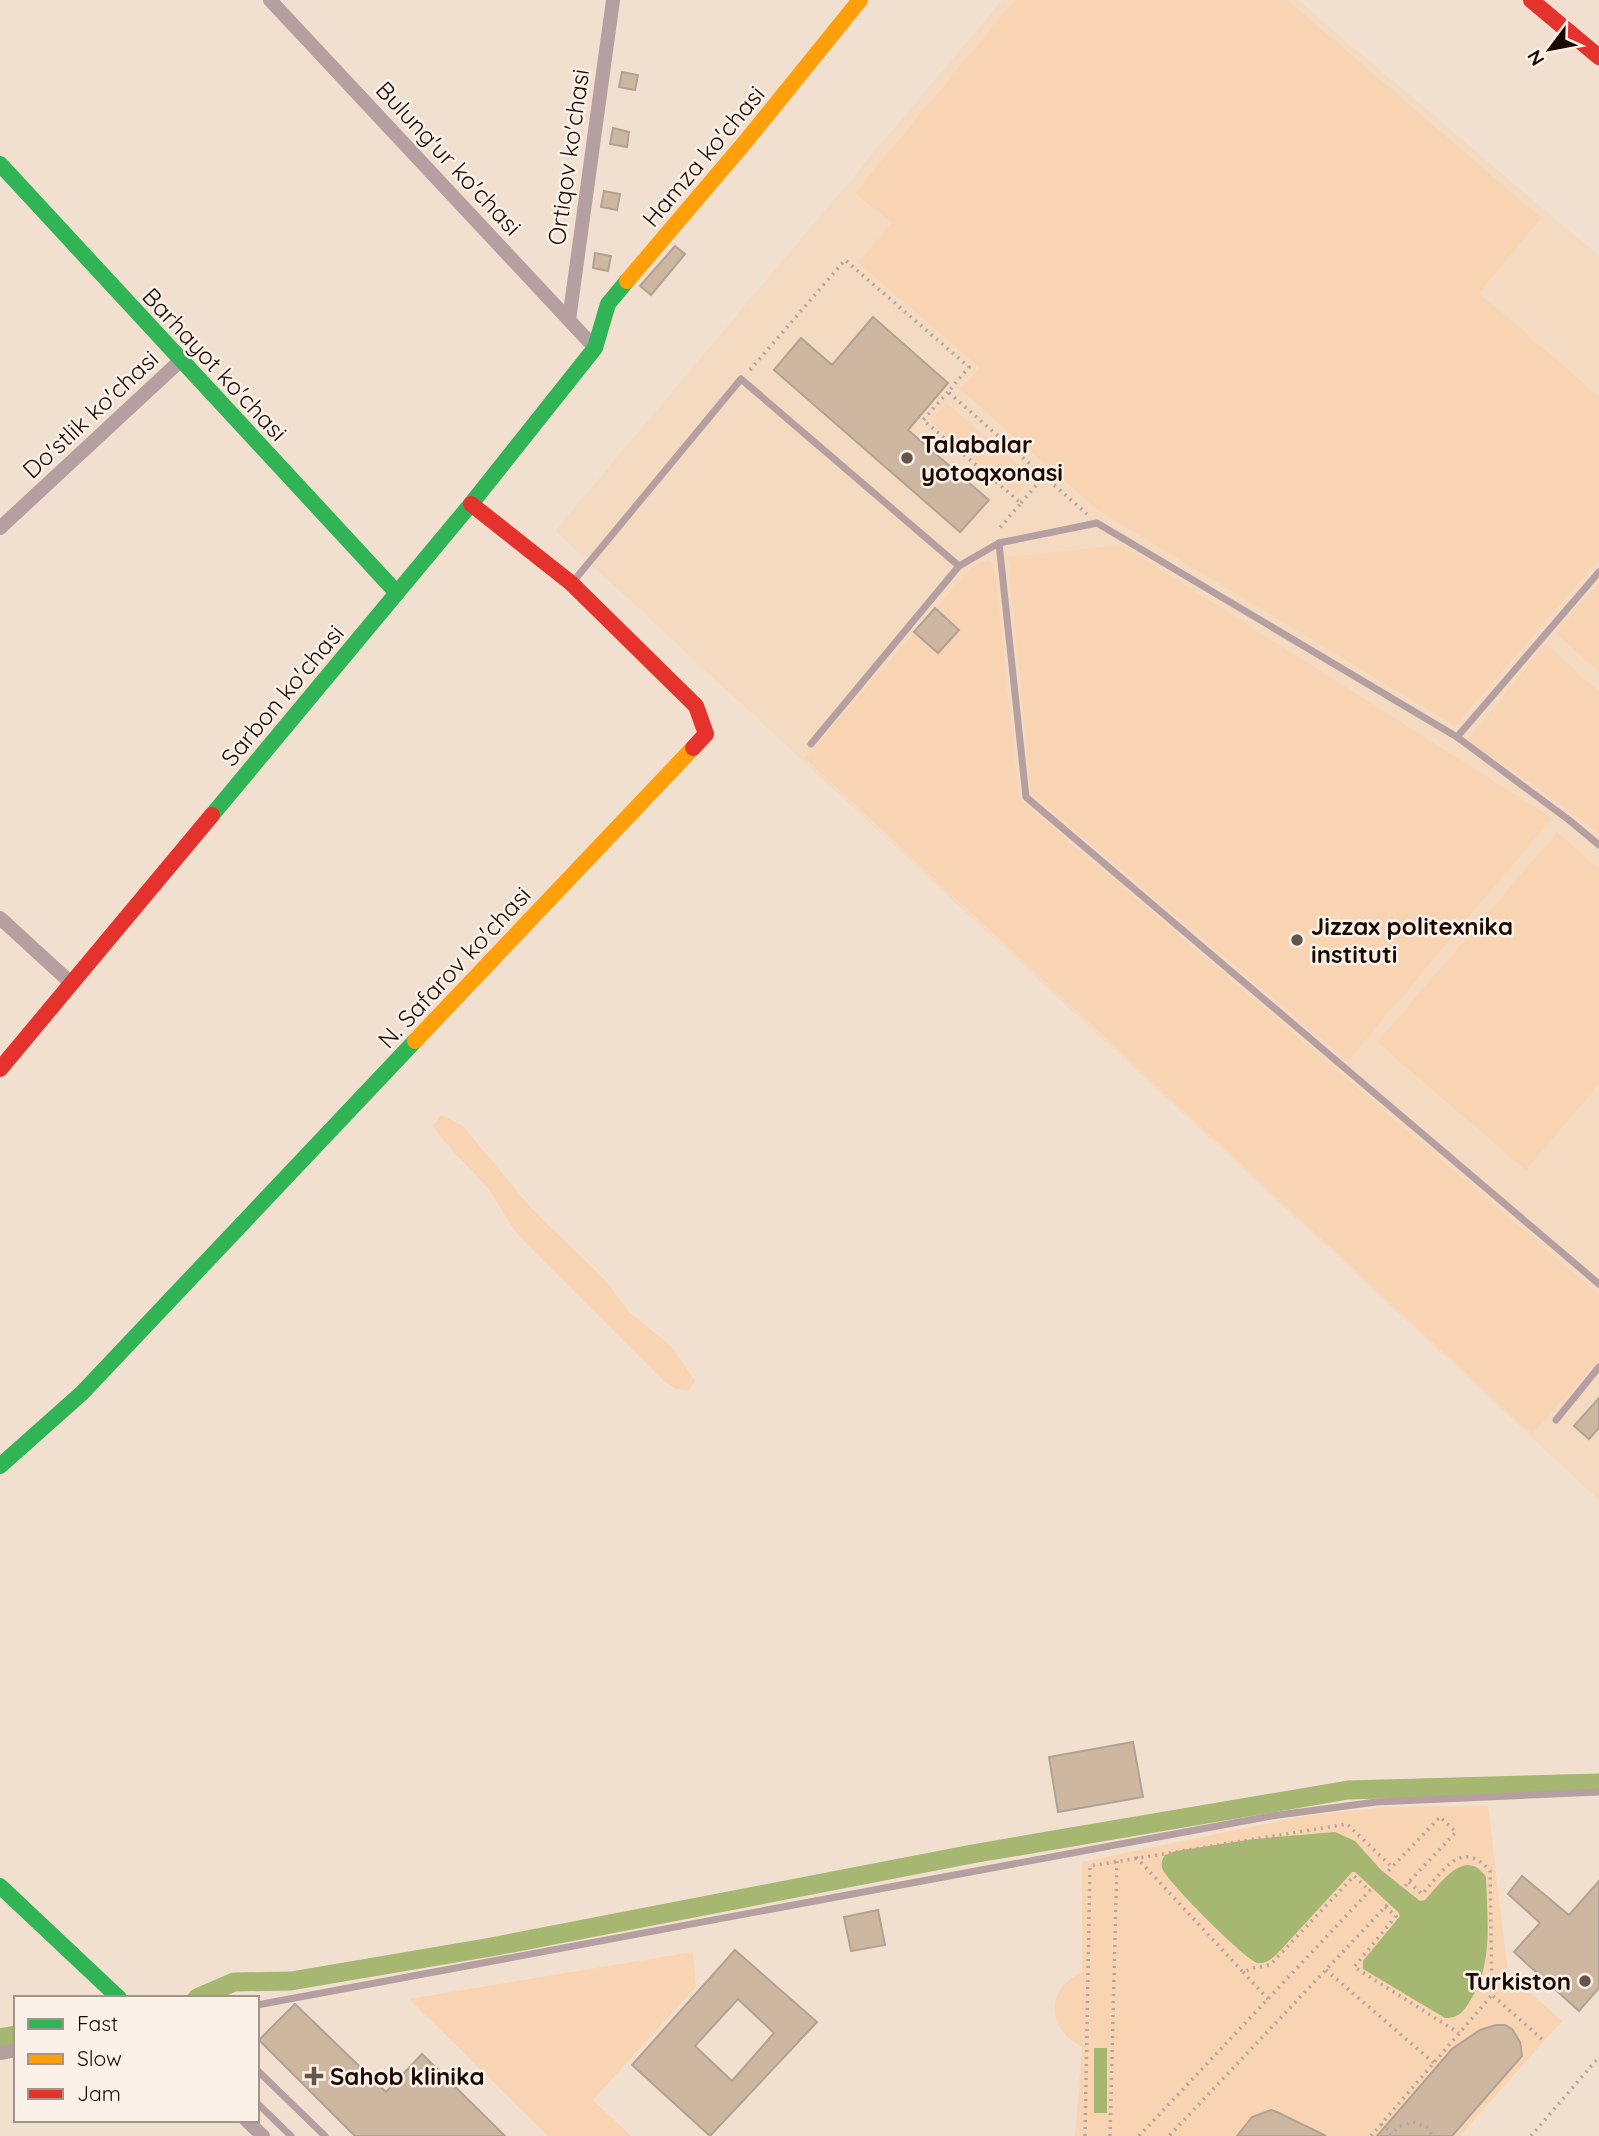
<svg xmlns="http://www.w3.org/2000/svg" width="1599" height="2136" font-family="Quicksand,sans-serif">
  <rect width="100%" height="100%" fill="#f1e0d0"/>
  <polygon fill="#f4dac1" points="1002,0 1298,0 1599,256 1599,1500 555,531"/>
  <g fill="#f8d4b2">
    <polygon points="1015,0 1287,0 1541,218 1479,293 1599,396 1599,559 1455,726 1099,511 960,389 980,368 858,262 892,223 855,193"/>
    <polygon points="946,403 1032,476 1017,494 931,421"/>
    <polygon points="1122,545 1552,818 1348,1061 1031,793 1008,557"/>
    <polygon points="989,560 994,564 1019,799 1599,1295 1599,1359 1532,1434 805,758 974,565"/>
    <polygon points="1599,582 1599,672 1556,633"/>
    <polygon points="1545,644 1599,691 1599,833 1520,775 1467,741"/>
    <polygon points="1557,832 1599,868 1599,1084 1526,1170 1377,1042"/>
    <path d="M 441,1115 L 463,1126 L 530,1207 L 607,1282 L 629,1312 L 671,1346 L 695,1381 L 689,1391 L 676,1389 L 664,1381 L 519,1236 C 506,1220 498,1201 485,1185 C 468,1165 447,1148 433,1126 Z"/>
    <path d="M 1488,1806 L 1508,1973 L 1562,2021 L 1460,2136 L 1075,2136 L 1082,2047 C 1046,2028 1045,1989 1082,1972 L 1082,1862 L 1299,1817 L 1384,1807 Z"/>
    <polygon points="693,1952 696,1987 593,2100 631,2136 548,2136 409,1999"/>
  </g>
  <g fill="#a5b770">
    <path d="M 1335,1832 L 1355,1841 L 1381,1870 L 1420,1901 L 1425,1900 C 1441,1883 1465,1846 1486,1877 C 1487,1918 1494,1965 1470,2001 C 1463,2012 1459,2018 1445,2018 L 1363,1969 L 1363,1961 L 1400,1916 L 1398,1912 L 1355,1872 L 1352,1872 L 1346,1879 L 1277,1954 C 1271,1959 1266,1964 1258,1963 C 1247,1962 1169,1883 1163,1870 C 1160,1864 1162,1860 1165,1855 L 1176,1851 L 1254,1839 Z"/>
    <rect x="1094" y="2048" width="13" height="65"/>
  </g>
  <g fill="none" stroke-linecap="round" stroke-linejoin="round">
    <g stroke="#a5b770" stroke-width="19">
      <polyline points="197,1998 234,1982 291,1981 491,1947 972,1854 1348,1790 1599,1783"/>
      <polyline points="0,2038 16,2035"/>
    </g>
  </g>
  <g fill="#cdb7a1" stroke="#b2a292" stroke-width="2" fill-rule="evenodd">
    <polygon points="622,72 638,75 635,90 619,87"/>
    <polygon points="613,128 629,132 627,147 610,144"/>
    <polygon points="604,191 620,194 617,210 601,207"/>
    <polygon points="675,246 685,254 651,295 640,286"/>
    <polygon points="595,253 611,256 608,271 593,268"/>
    <polygon points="873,317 948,383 908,430 989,500 960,532 774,370 801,338 832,365"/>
    <polygon points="935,608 959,630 938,653 914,632"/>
    <polygon points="1599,1398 1599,1428 1589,1439 1574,1426"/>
    <polygon points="1133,1742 1143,1797 1058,1812 1049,1757"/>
    <polygon points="1522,1876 1569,1915 1599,1881 1599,1988 1579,2011 1514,1952 1540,1923 1508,1894"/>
    <polygon points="878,1910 885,1945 851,1951 844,1917"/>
    <path d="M 735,1950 L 817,2022 L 710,2136 L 632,2065 ZM 738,1999 L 774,2033 L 732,2081 L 695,2046 Z"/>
    <polygon points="295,2004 386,2092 422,2054 505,2136 355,2136 259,2040"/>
    <polygon points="1496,2025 1505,2025 1512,2029 1520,2042 1522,2056 1452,2136 1377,2136 1452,2049 1480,2030"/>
    <polygon points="1271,2110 1277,2112 1326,2136 1237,2136 1252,2117"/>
  </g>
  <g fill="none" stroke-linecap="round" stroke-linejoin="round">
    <g stroke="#b6a4a0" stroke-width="3.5" stroke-dasharray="2 5" stroke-linecap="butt">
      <polyline points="750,370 845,260 969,367 948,392 1087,514"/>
      <polyline points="948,392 923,420 1021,503 998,530"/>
      <polyline points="1021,503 1044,476"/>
      <polyline points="1136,1857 1243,1972 1253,1968 1270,1965 1354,1876 1370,1891"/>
      <path d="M 1409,1882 L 1422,1894 C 1443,1872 1461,1837 1490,1871 L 1492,1995 L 1542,2039"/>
      <polyline points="1385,1907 1396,1916 1354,1967 1459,2033"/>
      <polyline points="1326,1970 1434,2063"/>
      <polyline points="1243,1972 1268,1999"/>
      <polyline points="1381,2124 1392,2133"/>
      <polyline points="1085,2136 1090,1866 1347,1824 1392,1867 1440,1817 1456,1832 1169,2136"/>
      <polyline points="1110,2136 1117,1860"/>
      <polyline points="1139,2136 1392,1867"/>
      <polyline points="1371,2136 1492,1995"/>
      <polyline points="1390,2136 1398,2127 1413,2122 1427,2127 1433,2136"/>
      <polyline points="1531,2136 1599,2057"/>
    </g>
    <g stroke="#b69fa1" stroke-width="7">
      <polyline points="572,583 741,379 959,566"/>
      <polyline points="1457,737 1599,572"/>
      <polyline points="811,744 959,566 999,543"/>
      <polyline points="1599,845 1569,820 1457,737 1097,523 999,543 1026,797 1599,1284"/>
      <polyline points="1556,1420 1599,1367"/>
      <polyline points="257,2005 1271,1816 1376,1802 1599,1792"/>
      <polyline points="257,2070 325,2136"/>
      <polyline points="257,2103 291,2136"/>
    </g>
    <g stroke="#b69fa1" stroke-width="14">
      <polyline points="270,0 595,348"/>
      <polyline points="569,320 613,0"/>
      <polyline points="0,528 180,361"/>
      <polyline points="0,918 71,983"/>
      <polyline points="0,2053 16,2050"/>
      <polyline points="246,2120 263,2136"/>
    </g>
    <g stroke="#30b455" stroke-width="16">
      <polyline points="0,164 397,593"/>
      <polyline points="212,815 471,504 595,348 608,304 627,281"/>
      <polyline points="0,1466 82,1393 415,1041"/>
      <polyline points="0,1886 119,1998"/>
    </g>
    <g stroke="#ff9f0a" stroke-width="16">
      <polyline points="627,281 746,141 860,0"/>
      <polyline points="415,1041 693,748"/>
    </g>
    <g stroke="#e5322d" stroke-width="16">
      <polyline points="1531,0 1599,57"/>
      <polyline points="471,504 571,583 696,706 706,734 693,748"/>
      <polyline points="0,1069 212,815"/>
    </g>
  </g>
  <g fill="#655449" stroke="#fbf1e8" stroke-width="2.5">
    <circle cx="907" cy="458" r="7"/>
    <circle cx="1297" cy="940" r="7"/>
    <circle cx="1585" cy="1981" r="7"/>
    <path d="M310.5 2065.5h7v7h7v7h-7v7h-7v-7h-7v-7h7z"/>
  </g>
  <g text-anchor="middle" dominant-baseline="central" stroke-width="5" stroke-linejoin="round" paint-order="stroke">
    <g font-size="24" fill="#1a0900" stroke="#fbf1e8">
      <text transform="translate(703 156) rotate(-50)">Hamza ko'chasi</text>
      <text transform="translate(568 157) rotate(-82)">Ortiqov ko'chasi</text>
      <text transform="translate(449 158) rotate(47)">Bulung'ur ko'chasi</text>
      <text transform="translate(215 364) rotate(47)">Barhayot ko'chasi</text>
      <text transform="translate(90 414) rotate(-43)">Do'stlik ko'chasi</text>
      <text transform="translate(282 695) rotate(-50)">Sarbon ko'chasi</text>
      <text transform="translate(454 967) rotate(-47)">N. Safarov ko'chasi</text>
    </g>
    <g font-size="24" font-weight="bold" fill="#1a0900" stroke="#fbf1e8" text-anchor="start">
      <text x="921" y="444">Talabalar<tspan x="921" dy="28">yotoqxonasi</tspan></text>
      <text x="1311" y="926">Jizzax politexnika<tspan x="1311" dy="28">instituti</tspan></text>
      <text x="1571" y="1981" text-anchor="end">Turkiston</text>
      <text x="330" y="2076">Sahob klinika</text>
    </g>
  </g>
  <rect x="14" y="1996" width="245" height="126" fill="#fbf1e8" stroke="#a1948b" stroke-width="2"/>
  <rect x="28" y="2019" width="35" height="10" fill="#30b455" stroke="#a1948b" stroke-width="2"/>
  <text x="77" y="2031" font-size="21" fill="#1a0900">Fast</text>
  <rect x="28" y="2054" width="35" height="10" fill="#ff9f0a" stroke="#a1948b" stroke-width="2"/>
  <text x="77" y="2066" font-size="21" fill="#1a0900">Slow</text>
  <rect x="28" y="2089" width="35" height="10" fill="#e5322d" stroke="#a1948b" stroke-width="2"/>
  <text x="77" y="2101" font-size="21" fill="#1a0900">Jam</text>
  <g transform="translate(1550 49) rotate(238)" stroke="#fbf1e8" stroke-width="5" paint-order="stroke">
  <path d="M0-5L12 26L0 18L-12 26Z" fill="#1a0900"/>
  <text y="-10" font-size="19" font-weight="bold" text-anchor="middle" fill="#1a0900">N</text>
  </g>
</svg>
